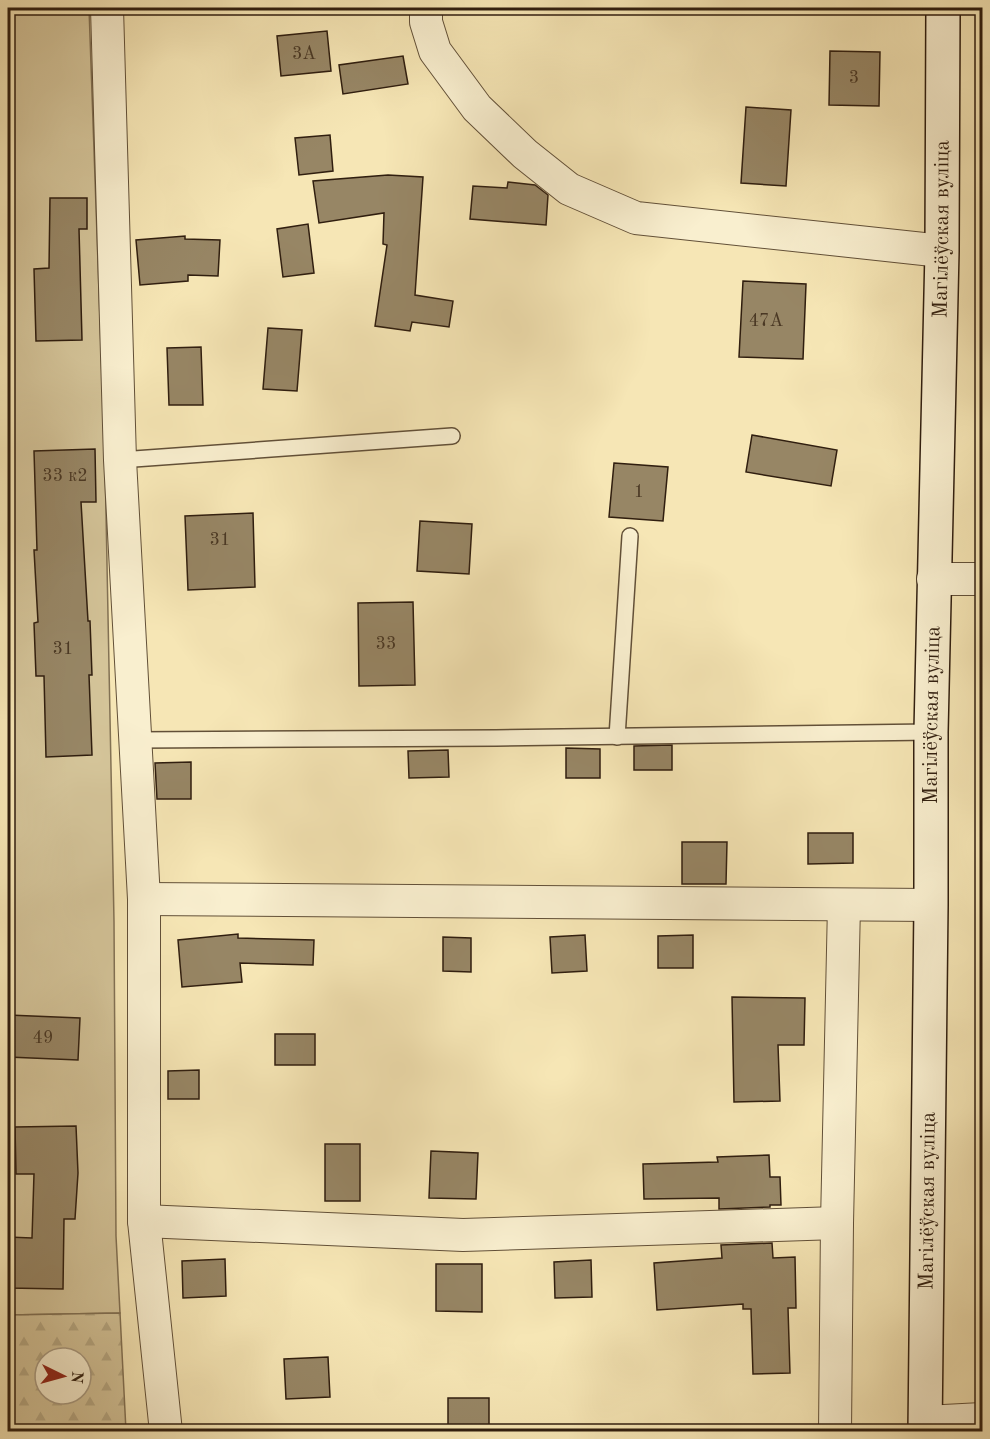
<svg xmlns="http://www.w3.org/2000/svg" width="990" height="1439" font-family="'Old Standard TT',serif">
  <defs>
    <pattern id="forest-firs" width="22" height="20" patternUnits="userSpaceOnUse" patternTransform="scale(1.5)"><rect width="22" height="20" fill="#d4c499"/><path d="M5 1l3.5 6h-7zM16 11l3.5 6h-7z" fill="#b6a883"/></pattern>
  </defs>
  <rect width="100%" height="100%" fill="#f6e6b5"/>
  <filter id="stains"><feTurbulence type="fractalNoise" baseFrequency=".00333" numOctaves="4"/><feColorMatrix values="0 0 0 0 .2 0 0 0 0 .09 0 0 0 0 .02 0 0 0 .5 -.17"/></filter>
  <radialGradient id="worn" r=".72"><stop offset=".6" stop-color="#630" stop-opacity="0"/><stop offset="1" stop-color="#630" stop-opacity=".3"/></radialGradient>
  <polygon fill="#d4c499" stroke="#827154" stroke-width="1.5" points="8,8 89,8 105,462 114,921 116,1236 120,1313 8,1315"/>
  <path fill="url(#forest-firs)" stroke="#827154" stroke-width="1.5" fill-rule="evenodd" d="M 120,1313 L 126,1431 L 8,1431 L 8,1315 ZM 45,1358 L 81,1358 L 81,1394 L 45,1394 Z"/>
  <g fill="#978665" stroke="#301e0f" stroke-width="1.5">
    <polygon points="327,31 331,71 281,76 277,36"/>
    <polygon points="830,51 880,52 879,106 829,105"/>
    <polygon points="403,56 408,84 343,94 339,65"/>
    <polygon points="746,107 791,110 786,186 741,183"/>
    <polygon points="330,135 333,171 299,175 295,138"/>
    <polygon points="388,175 423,177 415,295 453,301 449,327 412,322 410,331 375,326 387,245 383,244 384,213 319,223 313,181"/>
    <polygon points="508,182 535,185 548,195 546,225 470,219 473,186 507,188"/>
    <polygon points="50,198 87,198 87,229 79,229 82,340 36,341 34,269 49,268"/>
    <polygon points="308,224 314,273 283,277 277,229"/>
    <polygon points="185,236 185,239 220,240 218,276 188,275 188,281 140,285 136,240"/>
    <polygon points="743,281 806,284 803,359 739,357"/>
    <polygon points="268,328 302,330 297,391 263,389"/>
    <polygon points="201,347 203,405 169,405 167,348"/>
    <polygon points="752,435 837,450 831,486 746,472"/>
    <polygon points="95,449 96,502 81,502 88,621 90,621 92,675 89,675 92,755 46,757 44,676 36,676 34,623 38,622 34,550 37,550 34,451"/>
    <polygon points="614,463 668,467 663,521 609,517"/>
    <polygon points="253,513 255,587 188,590 185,516"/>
    <polygon points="420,521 472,524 469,574 417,571"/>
    <polygon points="413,602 415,685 359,686 358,603"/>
    <polygon points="672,745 672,770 634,770 634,746"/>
    <polygon points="566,748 600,749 600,778 566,778"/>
    <polygon points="448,750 449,777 409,778 408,751"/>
    <polygon points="191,762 191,799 157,799 155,763"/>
    <polygon points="808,833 853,833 853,863 808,864"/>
    <polygon points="682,842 727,842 726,884 682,884"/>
    <polygon points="238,934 238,938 314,940 313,965 240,963 242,982 182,987 178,940"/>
    <polygon points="585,935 587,971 552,973 550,937"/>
    <polygon points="693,935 693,968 658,968 658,936"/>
    <polygon points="443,937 471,938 471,972 443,971"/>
    <polygon points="732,997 805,998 804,1045 778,1045 780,1101 734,1102"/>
    <polygon points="8,1015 80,1018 78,1060 8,1057"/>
    <rect x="275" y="1034" width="40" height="31"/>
    <polygon points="199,1070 199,1099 168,1099 168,1071"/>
    <polygon points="76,1126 78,1173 75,1219 64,1219 63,1289 8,1288 8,1237 32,1238 34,1174 16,1174 15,1127"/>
    <rect x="325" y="1144" width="35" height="57"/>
    <polygon points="431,1151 478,1153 476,1199 429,1198"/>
    <polygon points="769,1155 770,1177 780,1177 781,1205 770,1205 770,1207 719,1209 719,1198 644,1199 643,1164 718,1162 717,1157"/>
    <polygon points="772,1243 773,1258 795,1257 796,1308 788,1308 790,1373 753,1374 751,1309 743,1309 743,1304 657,1310 654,1263 722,1258 721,1245"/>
    <polygon points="225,1259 226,1296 183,1298 182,1261"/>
    <polygon points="591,1260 592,1297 555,1298 554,1262"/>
    <polygon points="436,1264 482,1264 482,1312 436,1311"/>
    <polygon points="328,1357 330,1397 286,1399 284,1359"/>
    <rect x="448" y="1398" width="41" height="33"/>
  </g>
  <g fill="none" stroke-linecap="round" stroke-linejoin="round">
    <g stroke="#625038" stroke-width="18">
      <g id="service">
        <polyline points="120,460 452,436"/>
        <polyline points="617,737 630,536"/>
        <polyline points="137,740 496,738 931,732"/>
      </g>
    </g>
    <g stroke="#625038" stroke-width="34">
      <g id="minor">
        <polyline points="107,8 120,460 144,899 144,1221 166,1432"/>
        <polyline points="426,8 426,22 435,51 477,108 525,154 569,189 636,218 942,251"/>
        <polyline points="933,579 982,579"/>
        <polyline points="144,899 931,905"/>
        <polyline points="144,1221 463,1235 837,1223"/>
        <polyline points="925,1422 982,1419"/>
        <polyline points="835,1432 837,1223 844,905"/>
      </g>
    </g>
    <g stroke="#301e0f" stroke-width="36">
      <g id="secondary">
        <path id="s1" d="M 925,1432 L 931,905 L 931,732 L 942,251 L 943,8"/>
      </g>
    </g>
    <use href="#service" stroke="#f9efcf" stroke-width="15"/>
    <use href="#minor" stroke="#f9efcf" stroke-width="32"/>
    <use href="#secondary" stroke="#f9efcf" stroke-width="33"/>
  </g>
  <g text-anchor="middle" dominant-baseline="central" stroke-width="4.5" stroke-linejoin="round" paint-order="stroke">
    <g font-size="18" fill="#4a3824">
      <text x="304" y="54">3А</text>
      <text x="854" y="78">3</text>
      <text x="766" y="321">47А</text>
      <text x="65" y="476">33 к2</text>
      <text x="639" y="492">1</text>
      <text x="220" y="540">31</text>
      <text x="386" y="644">33</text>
      <text x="63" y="649">31</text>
      <text x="43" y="1038">49</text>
    </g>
    <g font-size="21" fill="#301e0f" stroke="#f9efcf">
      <text stroke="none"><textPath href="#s1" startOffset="1203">Магілёўская вуліца</textPath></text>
      <text stroke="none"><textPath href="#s1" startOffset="717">Магілёўская вуліца</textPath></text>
      <text stroke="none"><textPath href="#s1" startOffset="231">Магілёўская вуліца</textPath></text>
    </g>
  </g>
  <rect width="990" height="1439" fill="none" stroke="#f6e6b5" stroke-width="30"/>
  <rect x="9" y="9" width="972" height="1421" fill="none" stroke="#301e0f" stroke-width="3"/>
  <rect x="15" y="15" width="960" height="1409" fill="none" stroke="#301e0f" stroke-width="1.5"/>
  <g transform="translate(63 1376) rotate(95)"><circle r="28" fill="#f9efcf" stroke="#a99b82" stroke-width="1.5"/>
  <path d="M0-4.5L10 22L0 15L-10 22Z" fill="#8f2418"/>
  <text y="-9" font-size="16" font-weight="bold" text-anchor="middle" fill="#301e0f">N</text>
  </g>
  <rect width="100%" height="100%" filter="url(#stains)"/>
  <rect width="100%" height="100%" fill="url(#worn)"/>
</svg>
